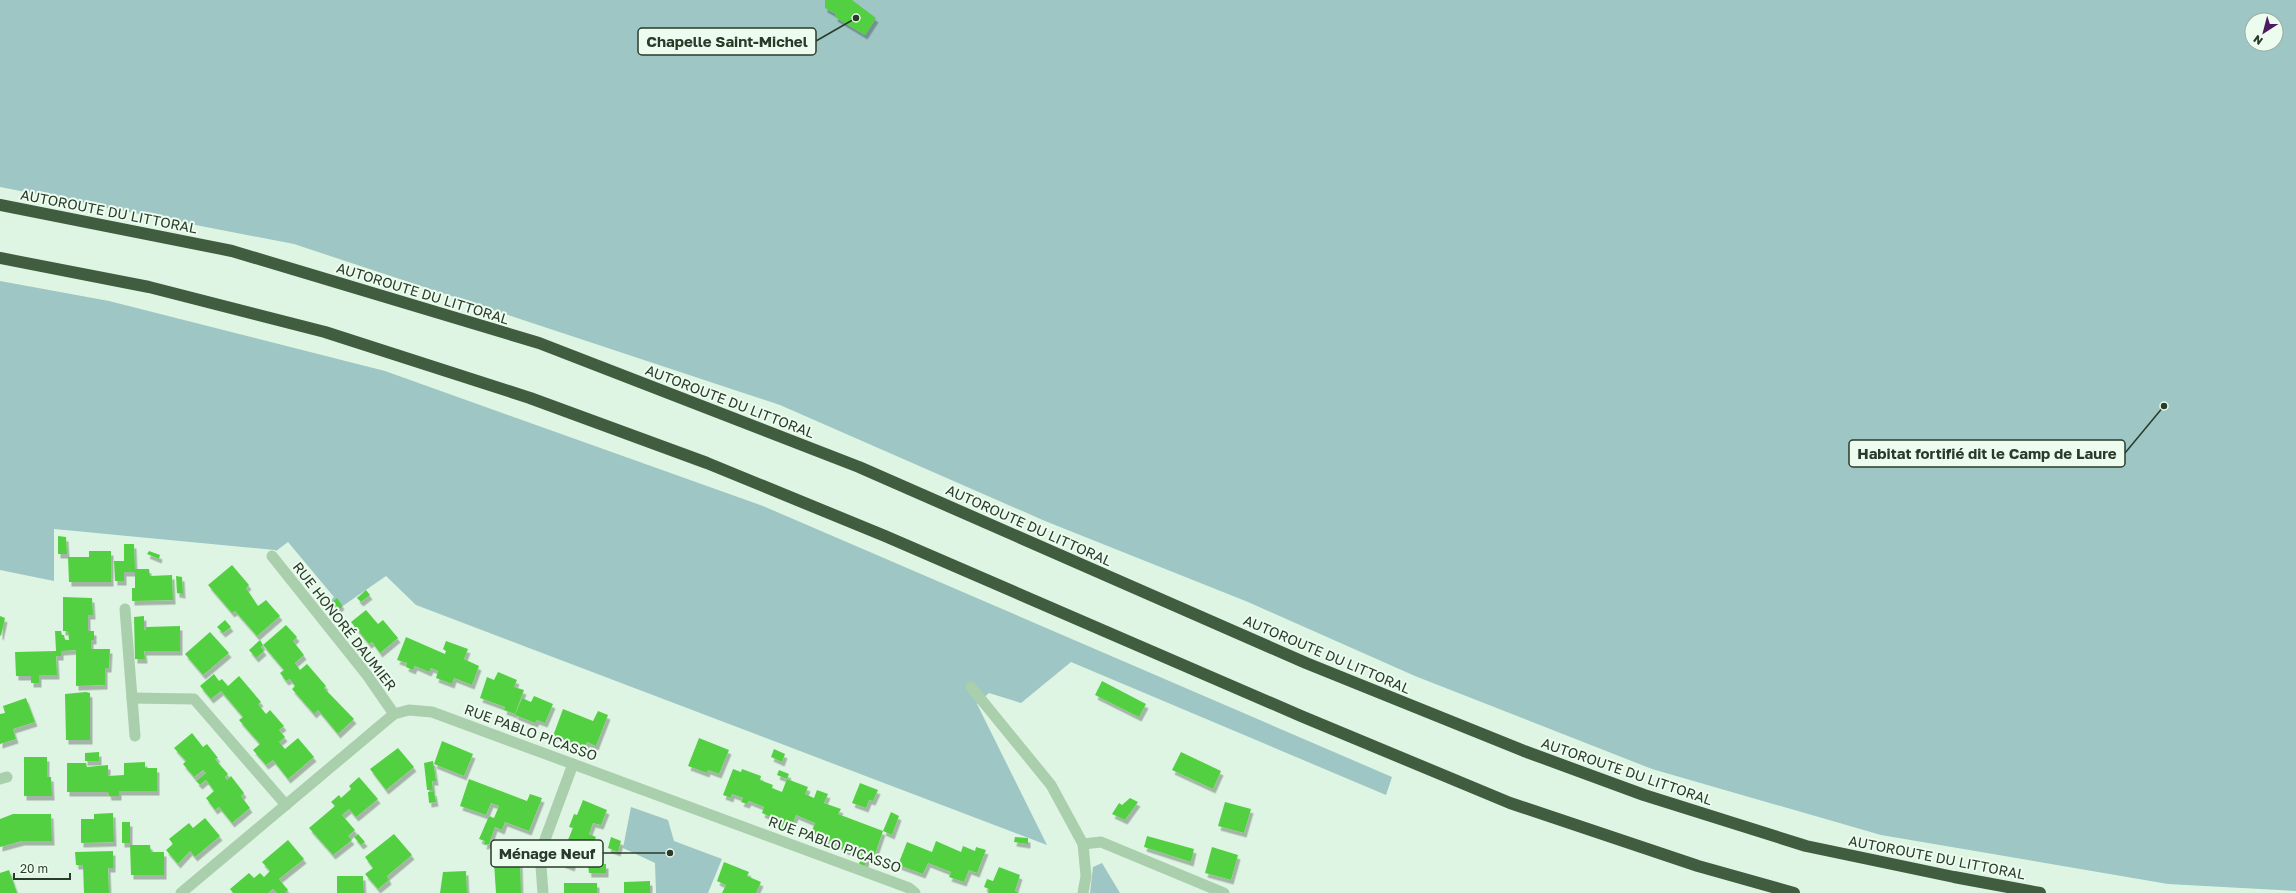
<svg xmlns="http://www.w3.org/2000/svg" width="2296" height="893" font-family="'Golos Text',sans-serif">
  <defs>
    <filter id="shadow"><feDropShadow dx="2.5" dy="4.5" stdDeviation="0" flood-color="#0004"/></filter>
  </defs>
  <rect width="100%" height="100%" fill="#dff5e3"/>
  <g fill="#9dc6c5" fill-rule="evenodd">
    <path d="M 0,0 L 2296,0 L 2296,891 L 2168,884 L 1881,835 L 1652,769 L 1415,676 L 1248,602 L 1045,521 L 780,405 L 294,244 L 0,187 ZM 2252,20 L 2276,20 L 2276,44 L 2252,44 Z"/>
    <polygon points="0,281 109,301 385,371 763,506 1392,777 1386,795 1071,662 1021,703 989,693 977,704 1047,845 416,605 386,576 337,610 330,601 334,597 288,542 276,551 275,550 54,529 54,581 0,570"/>
    <polygon points="631,807 668,820 674,841 722,859 708,893 656,893 655,863 623,848"/>
    <polygon points="1102,863 1120,893 1090,893 1093,867"/>
  </g>
  <g fill="#53d042" filter="url(#shadow)">
    <polygon points="825,0 852,0 876,18 865,35 835,17 836,14 825,8"/>
    <polygon points="58,536 66,537 67,554 58,554"/>
    <polygon points="124,544 134,544 135,569 149,569 150,576 172,575 173,600 132,601 132,588 135,588 135,572 124,572 124,581 115,581 114,561 124,561"/>
    <polygon points="89,551 111,551 111,582 69,582 68,557 89,557"/>
    <polygon points="149,551 160,555 159,559 147,554"/>
    <polygon points="232,565 249,585 246,588 258,606 266,600 280,616 257,636 235,611 232,613 208,585"/>
    <polygon points="176,576 182,577 183,594 177,593"/>
    <polygon points="366,590 370,595 361,602 357,598"/>
    <polygon points="63,597 92,598 93,615 88,615 88,631 94,631 94,640 91,640 91,649 110,649 109,668 105,668 105,685 76,686 76,650 61,651 61,656 56,656 57,675 39,675 39,683 31,683 31,676 16,676 15,652 56,651 55,631 61,631 62,635 64,635 65,640 69,640 68,631 63,631"/>
    <polygon points="337,598 342,605 338,609 332,602"/>
    <polygon points="366,610 378,624 383,620 398,638 380,653 372,642 369,644 351,622"/>
    <polygon points="0,616 5,618 1,636 0,635"/>
    <polygon points="144,616 144,630 146,630 146,627 180,626 180,651 144,651 145,659 135,659 134,617"/>
    <polygon points="225,620 231,627 223,633 217,627"/>
    <polygon points="286,625 297,637 293,641 304,655 295,663 300,670 307,664 326,686 324,688 354,719 338,734 318,710 314,714 292,689 295,686 290,679 286,681 280,673 284,670 263,645"/>
    <polygon points="210,632 229,653 203,675 185,654"/>
    <polygon points="406,637 445,654 446,651 443,649 446,641 468,649 464,659 479,666 472,685 454,678 452,684 436,678 438,671 431,668 429,672 415,666 413,670 406,667 407,663 397,660"/>
    <polygon points="260,640 263,645 261,647 264,651 256,658 249,650"/>
    <polygon points="498,672 517,680 514,687 524,690 515,714 504,710 505,707 480,698 487,677 494,680"/>
    <polygon points="214,674 219,681 222,679 228,686 239,676 261,702 258,704 266,714 270,710 284,726 279,730 285,737 279,742 285,749 298,738 314,757 288,779 273,760 266,765 253,750 260,744 239,720 243,717 221,691 211,699 200,686"/>
    <polygon points="1102,681 1146,704 1139,717 1095,695"/>
    <polygon points="86,692 90,693 90,740 66,740 65,694"/>
    <polygon points="534,696 553,704 545,723 537,720 535,723 515,715 522,698 531,702"/>
    <polygon points="26,698 35,722 13,729 16,739 0,744 0,714 5,713 3,706"/>
    <polygon points="563,709 593,721 598,711 608,715 596,746 587,742 585,748 553,736"/>
    <polygon points="192,733 203,747 207,744 218,758 215,759 228,774 225,777 227,780 231,776 244,793 241,796 250,808 232,823 219,807 215,810 206,798 214,791 206,780 200,785 196,781 206,773 203,770 194,777 183,764 186,761 174,748"/>
    <polygon points="699,738 729,750 719,774 708,770 707,773 688,766"/>
    <polygon points="442,741 473,754 464,776 434,764"/>
    <polygon points="398,748 414,767 386,790 370,769"/>
    <polygon points="774,749 785,754 782,762 771,757"/>
    <polygon points="99,752 99,761 85,761 85,753"/>
    <polygon points="1181,752 1221,771 1213,789 1172,770"/>
    <polygon points="24,757 47,757 47,777 51,777 52,796 24,796"/>
    <polygon points="433,761 436,781 432,781 433,790 427,790 424,763"/>
    <polygon points="145,762 145,768 157,768 157,791 119,791 119,796 109,796 108,792 67,792 67,763 86,763 87,767 108,765 108,776 124,775 124,763"/>
    <polygon points="733,769 741,772 742,769 761,776 760,780 773,785 772,788 782,792 787,779 777,775 779,770 789,774 787,779 808,787 805,794 814,798 817,790 828,794 824,803 841,809 838,814 883,831 873,860 867,859 865,866 859,864 862,856 840,848 841,846 827,840 826,845 819,841 820,838 811,833 815,823 796,815 792,826 785,823 783,827 771,823 773,818 762,813 764,807 749,801 747,804 741,802 743,798 732,794 731,798 723,795"/>
    <polygon points="359,777 378,799 356,817 349,809 342,815 355,830 348,836 352,840 333,855 309,828 335,806 331,802 339,795 341,798 351,789 349,786"/>
    <polygon points="469,779 527,801 530,794 542,798 529,831 505,822 502,830 495,827 489,844 484,845 485,841 479,839 489,816 494,818 499,806 491,803 486,815 460,806"/>
    <polygon points="860,783 878,790 873,801 869,800 866,808 852,803"/>
    <polygon points="434,791 436,802 429,803 428,792"/>
    <polygon points="1130,798 1138,802 1125,820 1112,814 1119,803 1122,805"/>
    <polygon points="583,800 607,810 601,825 593,823 589,834 596,837 592,847 598,849 593,863 589,861 588,864 575,859 572,867 562,863 566,855 562,854 573,828 569,827 574,814 577,815"/>
    <polygon points="1225,802 1251,809 1244,833 1218,826"/>
    <polygon points="891,812 899,816 892,835 883,831"/>
    <polygon points="113,813 114,842 81,843 81,819 94,819 94,814"/>
    <polygon points="13,814 51,814 52,841 22,841 0,847 0,819"/>
    <polygon points="205,818 220,836 195,857 190,851 178,864 166,850 173,844 169,839 189,823 193,828"/>
    <rect x="122" y="822" width="8" height="21"/>
    <polygon points="358,834 365,842 361,845 354,837"/>
    <polygon points="394,834 412,855 387,876 389,880 378,889 365,874 373,868 365,857"/>
    <polygon points="1147,836 1194,849 1191,862 1144,847"/>
    <polygon points="611,837 621,841 618,852 608,848"/>
    <polygon points="1015,837 1028,838 1028,844 1014,842"/>
    <polygon points="288,840 304,859 279,879 288,890 285,893 277,893 273,889 268,893 233,893 230,889 249,873 254,878 260,873 264,877 270,871 262,862"/>
    <polygon points="936,841 961,852 963,846 975,851 976,847 986,850 977,873 969,870 964,882 949,877 951,872 928,863 923,874 898,865 907,842 932,852"/>
    <polygon points="130,845 150,845 151,852 164,852 164,875 131,875"/>
    <polygon points="1212,847 1238,855 1231,880 1205,873"/>
    <polygon points="113,851 113,868 108,868 109,893 84,893 83,865 76,865 75,852"/>
    <polygon points="520,862 521,893 496,893 494,863"/>
    <polygon points="724,862 749,872 747,876 761,882 756,893 722,893 726,885 717,881"/>
    <polygon points="606,864 606,873 589,873 588,865"/>
    <polygon points="999,867 1020,875 1015,891 1019,893 988,893 989,889 984,887 987,879 993,881"/>
    <polygon points="9,870 17,893 0,893 0,873"/>
    <polygon points="466,871 467,893 440,893 443,872"/>
    <polygon points="337,876 363,876 364,893 337,893"/>
    <polygon points="650,881 650,893 624,893 624,882"/>
    <rect x="564" y="883" width="33" height="10"/>
  </g>
  <g fill="none" stroke-linecap="round" stroke-linejoin="round">
    <g stroke="#a9cfad" stroke-width="11">
      <polyline points="272,556 367,675 394,714"/>
      <polyline points="125,609 135,736"/>
      <polyline points="971,687 1051,785 1083,844 1086,876 1083,893"/>
      <polyline points="132,698 194,699 286,805"/>
      <polyline points="0,779 7,777"/>
      <polyline points="1083,844 1101,842 1224,893"/>
      <polyline points="181,893 394,714 409,710 432,712 909,888 915,893"/>
      <polyline points="543,893 540,853 573,764"/>
    </g>
    <g stroke="#415d40" stroke-width="12">
      <polyline points="0,205 232,251 539,343 859,467 1306,663 1524,751 1644,795 1806,846 1954,877 2040,893"/>
      <polyline points="0,258 149,287 325,332 530,398 707,463 885,536 1301,716 1510,803 1698,866 1794,893"/>
    </g>
  </g>
  <g text-anchor="middle" dominant-baseline="central" stroke-width="4" stroke-linejoin="round" paint-order="stroke">
    <g font-size="14" fill="#2a3b2a" stroke="#ecfcef">
      <text transform="translate(109 211) rotate(11)">AUTOROUTE DU LITTORAL</text>
      <text transform="translate(423 293) rotate(17)">AUTOROUTE DU LITTORAL</text>
      <text transform="translate(730 401) rotate(21)">AUTOROUTE DU LITTORAL</text>
      <text transform="translate(1029 525) rotate(24)">AUTOROUTE DU LITTORAL</text>
      <text transform="translate(345 626) rotate(52)">RUE HONORÉ DAUMIER</text>
      <text transform="translate(1327 654) rotate(23)">AUTOROUTE DU LITTORAL</text>
      <text transform="translate(531 732) rotate(20)">RUE PABLO PICASSO</text>
      <text transform="translate(1627 771) rotate(19)">AUTOROUTE DU LITTORAL</text>
      <text transform="translate(835 844) rotate(20)">RUE PABLO PICASSO</text>
      <text transform="translate(1937 857) rotate(11)">AUTOROUTE DU LITTORAL</text>
    </g>
  </g>
  <path fill="none" stroke="#2a3b2a" stroke-width="1.5" d="M856 18L816 41M2164 406L2125 453M670 853L603 853"/>
  <g fill="#2a3b2a" stroke="#ecfcef" stroke-width="1.5">
    <circle cx="856" cy="18" r="4"/>
    <circle cx="2164" cy="406" r="4"/>
    <circle cx="670" cy="853" r="4"/>
  </g>
  <g fill="#ecfcef" stroke="#2a3b2a" stroke-width="1.5">
    <rect x="638" y="28" width="178" height="27" rx="4"/>
    <rect x="1849" y="440" width="276" height="27" rx="4"/>
    <rect x="491" y="840" width="112" height="27" rx="4"/>
  </g>
  <g font-size="15" text-anchor="middle" font-weight="bold" fill="#2a3b2a">
    <text x="727" y="47">Chapelle Saint-Michel</text>
    <text x="1987" y="459">Habitat fortifié dit le Camp de Laure</text>
    <text x="547" y="859">Ménage Neuf</text>
  </g>
  <g transform="translate(2264 32) rotate(216)"><circle r="19" fill="#ecfcef" stroke="#9eafa0"/>
  <path d="M0-3L7 15L0 10L-7 15Z" fill="#4c1b61"/>
  <text y="-6" font-size="11" font-weight="bold" text-anchor="middle" fill="#2a3b2a">N</text>
  </g>
  <path d="M14 873v6h56v-6" fill="none" stroke="#2a3b2a" stroke-width="2"/>
  <text x="20" y="873" font-size="12" fill="#2a3b2a" stroke="#ecfcef" stroke-width="3" paint-order="stroke">20 m</text>
</svg>
